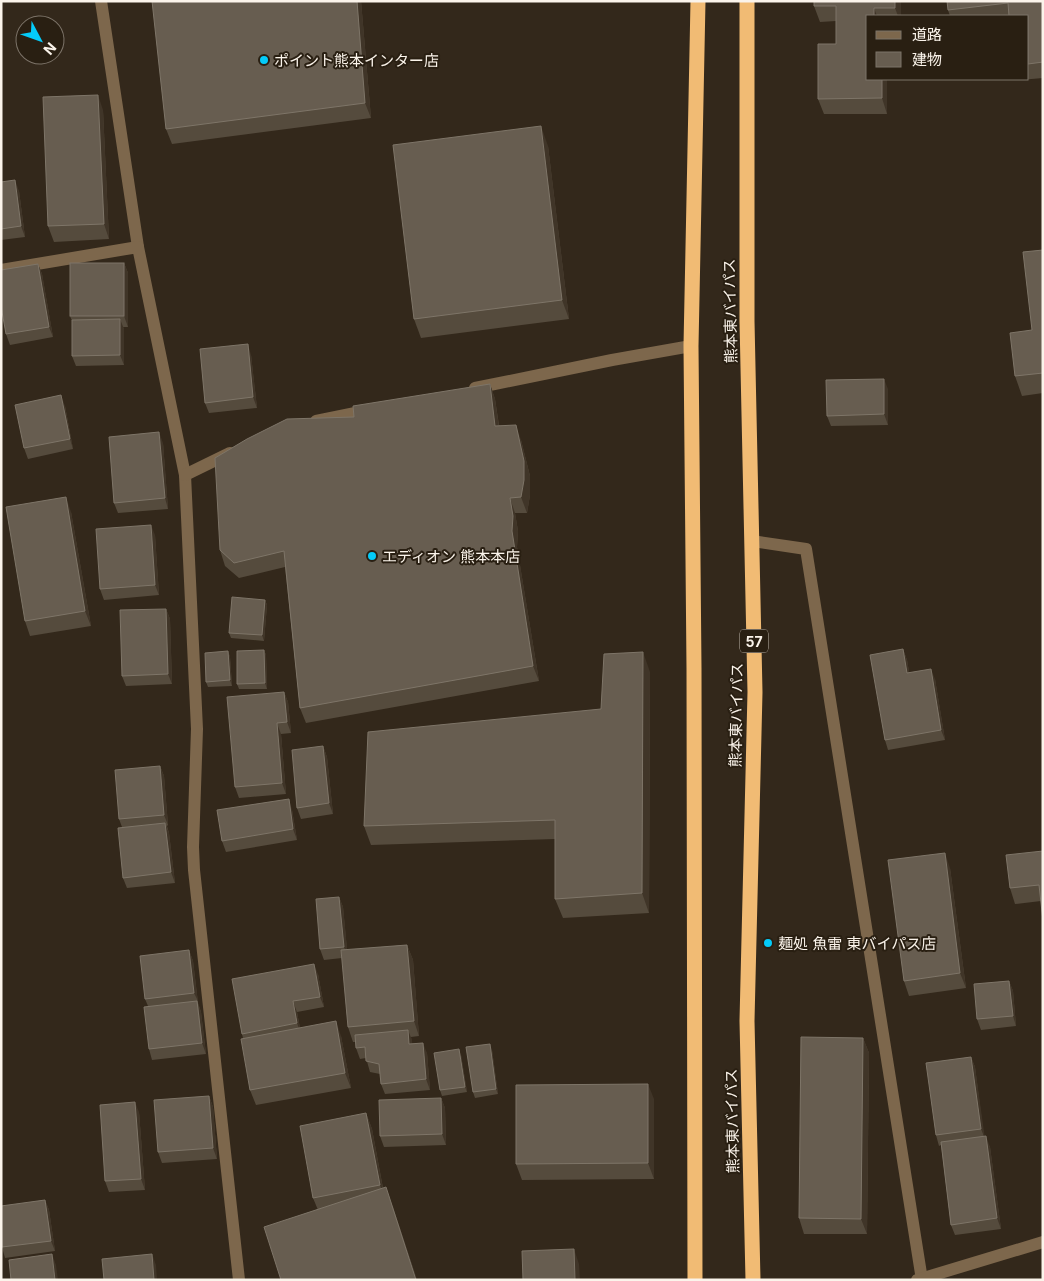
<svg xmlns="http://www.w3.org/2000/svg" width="1044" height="1281" font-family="Inter,'Noto Sans JP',sans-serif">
  <rect width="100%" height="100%" fill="#33281b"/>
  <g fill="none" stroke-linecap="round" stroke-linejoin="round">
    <g stroke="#7d674c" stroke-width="12">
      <polyline points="101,1 138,247"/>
      <polyline points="1,270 138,247 185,475 197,729 193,847 194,870 239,1280"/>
      <polyline points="475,388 612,360 691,346"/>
      <polyline points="316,421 370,410"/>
      <polyline points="185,475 230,453"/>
      <polyline points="752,541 806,549 922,1280"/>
      <polyline points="917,1280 1043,1242"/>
    </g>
    <g stroke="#f1bb74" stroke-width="15">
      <polyline points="747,1 747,321 755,692 747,1021 753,1280"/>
      <polyline points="695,1280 694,668 691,346 698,1"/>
    </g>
  </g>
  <g fill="#554b3d">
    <polygon points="361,1 371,118 172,144 166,129"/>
    <polygon points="901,1 901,16 868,16 887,79 887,114 824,114 818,99 836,44 836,21 820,22 814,6"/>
    <polygon points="947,1 1043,1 1043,78 1020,80 1020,79 1028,79 1028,16 950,16 948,10"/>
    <polygon points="103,110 109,239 54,242 48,226"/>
    <polygon points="548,146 569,319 421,338 414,319"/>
    <polygon points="1,182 19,191 25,237 1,240"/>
    <polygon points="1043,250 1043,393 1022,396 1015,376 1032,330"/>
    <polygon points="124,263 128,273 128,327 123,327 124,329 124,365 76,366 72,356 72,321 70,316"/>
    <polygon points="38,264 42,274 53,337 10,345 6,334"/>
    <polygon points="251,355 257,408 209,413 205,403"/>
    <polygon points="490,384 495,399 499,425 521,440 530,476 530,495 527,513 515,513 518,531 517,547 539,681 306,723 300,708 285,567 239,578 225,566 220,550 354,417"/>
    <polygon points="888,389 888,425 831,426 827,416"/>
    <polygon points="65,406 73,449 28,459 24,448"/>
    <polygon points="163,443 168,509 118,513 114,503"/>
    <polygon points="71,512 91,626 30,636 25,621"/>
    <polygon points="155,535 159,595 104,600 100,589"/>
    <polygon points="265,600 267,605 264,641 231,638 229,633"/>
    <polygon points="166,609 170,619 172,684 126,686 122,676"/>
    <polygon points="903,649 907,660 909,672 935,679 945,740 888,750 885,740"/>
    <polygon points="264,650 266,655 267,689 239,689 237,684"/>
    <polygon points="228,651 230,657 232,686 208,687 206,682"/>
    <polygon points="650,672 649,913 563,918 555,899 555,839 371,845 364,826 601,709"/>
    <polygon points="284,692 288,702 291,733 281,734 286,794 239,798 235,787"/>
    <polygon points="323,746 327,757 333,814 301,819 297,808"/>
    <polygon points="160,766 164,776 168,825 167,826 169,833 175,883 127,888 123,878 122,827 119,819"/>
    <polygon points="292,810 297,840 226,852 222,841"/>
    <polygon points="1043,851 1041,901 1015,904 1010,888"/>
    <polygon points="950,868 966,988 909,996 904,981"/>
    <polygon points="339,897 343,907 347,950 407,945 413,960 419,1036 411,1037 412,1044 427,1053 430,1090 385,1094 381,1084 380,1074 370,1072 366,1058 360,1059 356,1048 356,1042 353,1042 348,1027 342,958 324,960 320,949"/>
    <polygon points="189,950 193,961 198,1003 201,1012 206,1054 152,1060 149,1049 148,1006 145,999"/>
    <polygon points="318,974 324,1007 297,1012 300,1028 341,1036 351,1088 256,1105 250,1090 243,1038 242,1034"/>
    <polygon points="1009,981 1013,991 1016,1026 981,1030 977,1019"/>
    <polygon points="863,1038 869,1053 867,1234 804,1234 799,1218"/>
    <polygon points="492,1050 498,1094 475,1098 473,1092"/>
    <polygon points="461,1055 467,1092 442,1096 440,1090"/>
    <polygon points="971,1057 975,1067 984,1137 990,1147 1001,1229 955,1235 951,1225 941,1145 939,1146 936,1135"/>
    <polygon points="209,1096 213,1107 217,1159 162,1163 158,1152"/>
    <polygon points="441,1098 445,1108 446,1145 384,1147 380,1136"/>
    <polygon points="654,1099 654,1179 522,1180 516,1164"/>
    <polygon points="139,1112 145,1190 109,1192 105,1181"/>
    <polygon points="366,1113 372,1129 383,1188 393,1207 417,1280 281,1280 318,1210 313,1198"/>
    <polygon points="45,1200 49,1210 55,1251 5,1258 2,1247"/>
  </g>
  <g fill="#403528">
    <polygon points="357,1 361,1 371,118 365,103"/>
    <polygon points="895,1 901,1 901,16 898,16 895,8"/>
    <polygon points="874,8 877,16 874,16"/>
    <polygon points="882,79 887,79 887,114 882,98"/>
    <polygon points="98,95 103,110 109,239 104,224"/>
    <polygon points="541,126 548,146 569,319 562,300"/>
    <polygon points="15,180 19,191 25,237 21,226"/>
    <polygon points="124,263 128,273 128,327 124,316"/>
    <polygon points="38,264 42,274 53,337 49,327"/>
    <polygon points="120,319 124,329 124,365 120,355"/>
    <polygon points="248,344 251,355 257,408 253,397"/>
    <polygon points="884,379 888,389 888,425 884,414"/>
    <polygon points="490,384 495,399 501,441 495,426"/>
    <polygon points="61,395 65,406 73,449 70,439"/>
    <polygon points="516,425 521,440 530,476 530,495 527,513 521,497"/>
    <polygon points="159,432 163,443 168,509 165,498"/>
    <polygon points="66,497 71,512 91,626 85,611"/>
    <polygon points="510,498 515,513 518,531 517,547 539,681 533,666 512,531"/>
    <polygon points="151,525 155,535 159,595 155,585"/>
    <polygon points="265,600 267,605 264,641 262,635"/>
    <polygon points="166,609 170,619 172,684 168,674"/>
    <polygon points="903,649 907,660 911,683 907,673"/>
    <polygon points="264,650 266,655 267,689 265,683"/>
    <polygon points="228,651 230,657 232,686 230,680"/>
    <polygon points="643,652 650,672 649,913 642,893"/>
    <polygon points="931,669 935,679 945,740 941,730"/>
    <polygon points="284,692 288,702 291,733 287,722"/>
    <polygon points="277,723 281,734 286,794 282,783"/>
    <polygon points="323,746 327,757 333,814 329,803"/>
    <polygon points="160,766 164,776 168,825 164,815"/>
    <polygon points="289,799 292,810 297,840 293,829"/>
    <polygon points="165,823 169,833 175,883 171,872"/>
    <polygon points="945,853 950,868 966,988 960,973"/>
    <polygon points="339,897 343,907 348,958 344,947"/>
    <polygon points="407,945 413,960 419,1036 414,1021"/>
    <polygon points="189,950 193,961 198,1003 201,1012 206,1054 202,1043 198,1001 194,993"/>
    <polygon points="314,964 318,974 324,1007 320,997"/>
    <polygon points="1009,981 1013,991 1016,1026 1013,1016"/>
    <polygon points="293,1001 297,1012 301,1034 297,1023"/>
    <polygon points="336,1021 341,1036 351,1088 345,1073"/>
    <polygon points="408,1030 412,1040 413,1055 409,1044"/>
    <polygon points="863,1038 869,1053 867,1234 861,1219"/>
    <polygon points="423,1043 427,1053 430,1090 426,1079"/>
    <polygon points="490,1044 492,1050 498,1094 496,1089"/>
    <polygon points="459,1049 461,1055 467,1092 465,1087"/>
    <polygon points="971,1057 975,1067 985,1139 981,1129"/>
    <polygon points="648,1084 654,1099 654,1179 648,1163"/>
    <polygon points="209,1096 213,1107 217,1159 213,1148"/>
    <polygon points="441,1098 445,1108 446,1145 442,1134"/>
    <polygon points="135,1102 139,1112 145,1190 141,1179"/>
    <polygon points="366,1113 372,1129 385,1200 380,1185"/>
    <polygon points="986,1136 990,1147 1001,1229 997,1218"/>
    <polygon points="386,1187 393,1207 417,1280 416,1280"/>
    <polygon points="45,1200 49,1210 55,1251 51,1241"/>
    <polygon points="574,1249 579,1264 580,1280 575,1280"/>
    <polygon points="52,1254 56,1265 58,1280 55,1280"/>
    <polygon points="152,1254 156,1265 157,1280 154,1280"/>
  </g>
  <g fill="#675d50" stroke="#7e7568">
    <polygon points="152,1 357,1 365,103 166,129"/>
    <polygon points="814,1 895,1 895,8 874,8 874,16 868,16 868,79 882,79 882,98 818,99 818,44 836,44 836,6 814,6"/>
    <polygon points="947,1 1043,1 1043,62 1028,64 1028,16 1009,16 1008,3 948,10"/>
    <polygon points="98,95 104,224 48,226 43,97"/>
    <polygon points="541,126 562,300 414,319 393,145"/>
    <polygon points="15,180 21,226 1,229 1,182"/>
    <polygon points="1043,250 1043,373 1015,376 1010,333 1032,330 1023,252"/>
    <rect x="70" y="263" width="54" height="53"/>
    <polygon points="38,264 49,327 6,334 1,306 1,270"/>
    <polygon points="120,319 120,355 72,356 72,320"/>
    <polygon points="248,344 253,397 205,403 200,349"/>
    <polygon points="884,379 884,414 827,416 826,380"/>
    <polygon points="490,384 495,426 516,425 524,461 524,480 521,497 510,498 513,516 512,531 533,666 300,708 284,551 234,563 220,550 215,458 247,439 287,419 354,417 353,406"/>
    <polygon points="61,395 70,439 24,448 15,405"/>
    <polygon points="159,432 165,498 114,503 109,437"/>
    <polygon points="66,497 85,611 25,621 6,507"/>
    <polygon points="151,525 155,585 100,589 96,529"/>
    <polygon points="232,597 265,600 262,635 229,633"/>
    <polygon points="166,609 168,674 122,676 120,610"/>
    <polygon points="903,649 907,673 931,669 941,730 885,740 870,655"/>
    <polygon points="264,650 265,683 237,684 237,651"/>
    <polygon points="228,651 230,680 206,682 205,653"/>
    <polygon points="643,652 642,893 555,899 555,820 364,826 368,732 601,709 604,654"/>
    <polygon points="284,692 287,722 277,723 282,783 235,787 227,697"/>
    <polygon points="323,746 329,803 297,808 292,750"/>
    <polygon points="160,766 164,815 119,819 115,770"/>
    <polygon points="289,799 293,829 222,841 217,810"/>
    <polygon points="165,823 171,872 123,878 118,828"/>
    <polygon points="1043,851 1043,921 1039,885 1010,888 1006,855"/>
    <polygon points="945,853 960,973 904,981 888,860"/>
    <polygon points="339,897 344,947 320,949 316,899"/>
    <polygon points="407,945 414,1021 348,1027 341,950"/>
    <polygon points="189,950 194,993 145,999 140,956"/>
    <polygon points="314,964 320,997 293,1001 297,1023 242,1034 232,979"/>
    <polygon points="1009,981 1013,1016 977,1019 974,984"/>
    <polygon points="197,1001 202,1043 149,1049 144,1007"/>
    <polygon points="336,1021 345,1073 250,1090 241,1039"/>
    <polygon points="408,1030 409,1044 423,1043 426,1079 381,1084 379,1064 366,1061 365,1047 356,1048 355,1035"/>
    <polygon points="801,1037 863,1038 861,1219 799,1218"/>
    <polygon points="490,1044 496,1089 473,1092 466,1047"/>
    <polygon points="459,1049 465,1087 440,1090 434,1053"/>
    <polygon points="971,1057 981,1129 936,1135 926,1063"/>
    <polygon points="648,1084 648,1163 516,1164 516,1085"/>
    <polygon points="209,1096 213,1148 158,1152 154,1100"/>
    <polygon points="441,1098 442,1134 380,1136 379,1100"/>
    <polygon points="135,1102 141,1179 105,1181 100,1105"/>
    <polygon points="366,1113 380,1185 313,1198 300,1126"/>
    <polygon points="986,1136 997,1218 951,1225 941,1142"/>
    <polygon points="386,1187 416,1280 281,1280 264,1227"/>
    <polygon points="45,1200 51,1241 2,1247 1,1206"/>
    <polygon points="574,1249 575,1280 523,1280 522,1251"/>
    <polygon points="52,1254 55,1280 11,1280 9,1260"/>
    <polygon points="152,1254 154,1280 104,1280 102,1259"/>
  </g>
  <g fill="#04cbf9" stroke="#291f12" stroke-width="2">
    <circle cx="264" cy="60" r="5"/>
    <circle cx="372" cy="556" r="5"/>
    <circle cx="768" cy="943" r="5"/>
  </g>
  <g text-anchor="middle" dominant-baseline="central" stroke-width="4" stroke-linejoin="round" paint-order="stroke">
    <rect fill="#291f12" stroke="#bcb4aa" stroke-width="1" x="740" y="629.5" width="28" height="23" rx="4"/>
    <g font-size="14" font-weight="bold" fill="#fbf4eb">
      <text x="754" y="641">57</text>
    </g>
    <g font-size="15" fill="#fbf4eb" stroke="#291f12" text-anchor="start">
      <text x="274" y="60">ポイント熊本インター店</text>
      <text x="382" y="556">エディオン 熊本本店</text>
      <text x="778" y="943">麺処 魚雷 東バイパス店</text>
    </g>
    <g font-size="15" fill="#fbf4eb" stroke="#291f12">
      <text transform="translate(730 311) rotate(-91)">熊本東バイパス</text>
      <text transform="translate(736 715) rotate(-89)">熊本東バイパス</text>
      <text transform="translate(732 1121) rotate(-91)">熊本東バイパス</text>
    </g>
  </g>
  <rect width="1044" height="1281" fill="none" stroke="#fbf4eb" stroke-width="5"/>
  <rect x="866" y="15" width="162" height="65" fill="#291f12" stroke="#7d7469"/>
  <rect x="876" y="31" width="25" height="8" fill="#7d674c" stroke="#7d7469"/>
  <text x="912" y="40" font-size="15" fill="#fbf4eb">道路</text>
  <rect x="876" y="52" width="25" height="15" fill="#675d50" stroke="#7d7469"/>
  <text x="912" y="65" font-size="15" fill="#fbf4eb">建物</text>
  <g transform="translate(40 40) rotate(131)"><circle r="24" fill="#291f12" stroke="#7d7469"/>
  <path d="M0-4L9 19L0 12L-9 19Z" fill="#04cbf9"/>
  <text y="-8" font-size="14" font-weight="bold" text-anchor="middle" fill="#fbf4eb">N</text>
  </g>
</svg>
